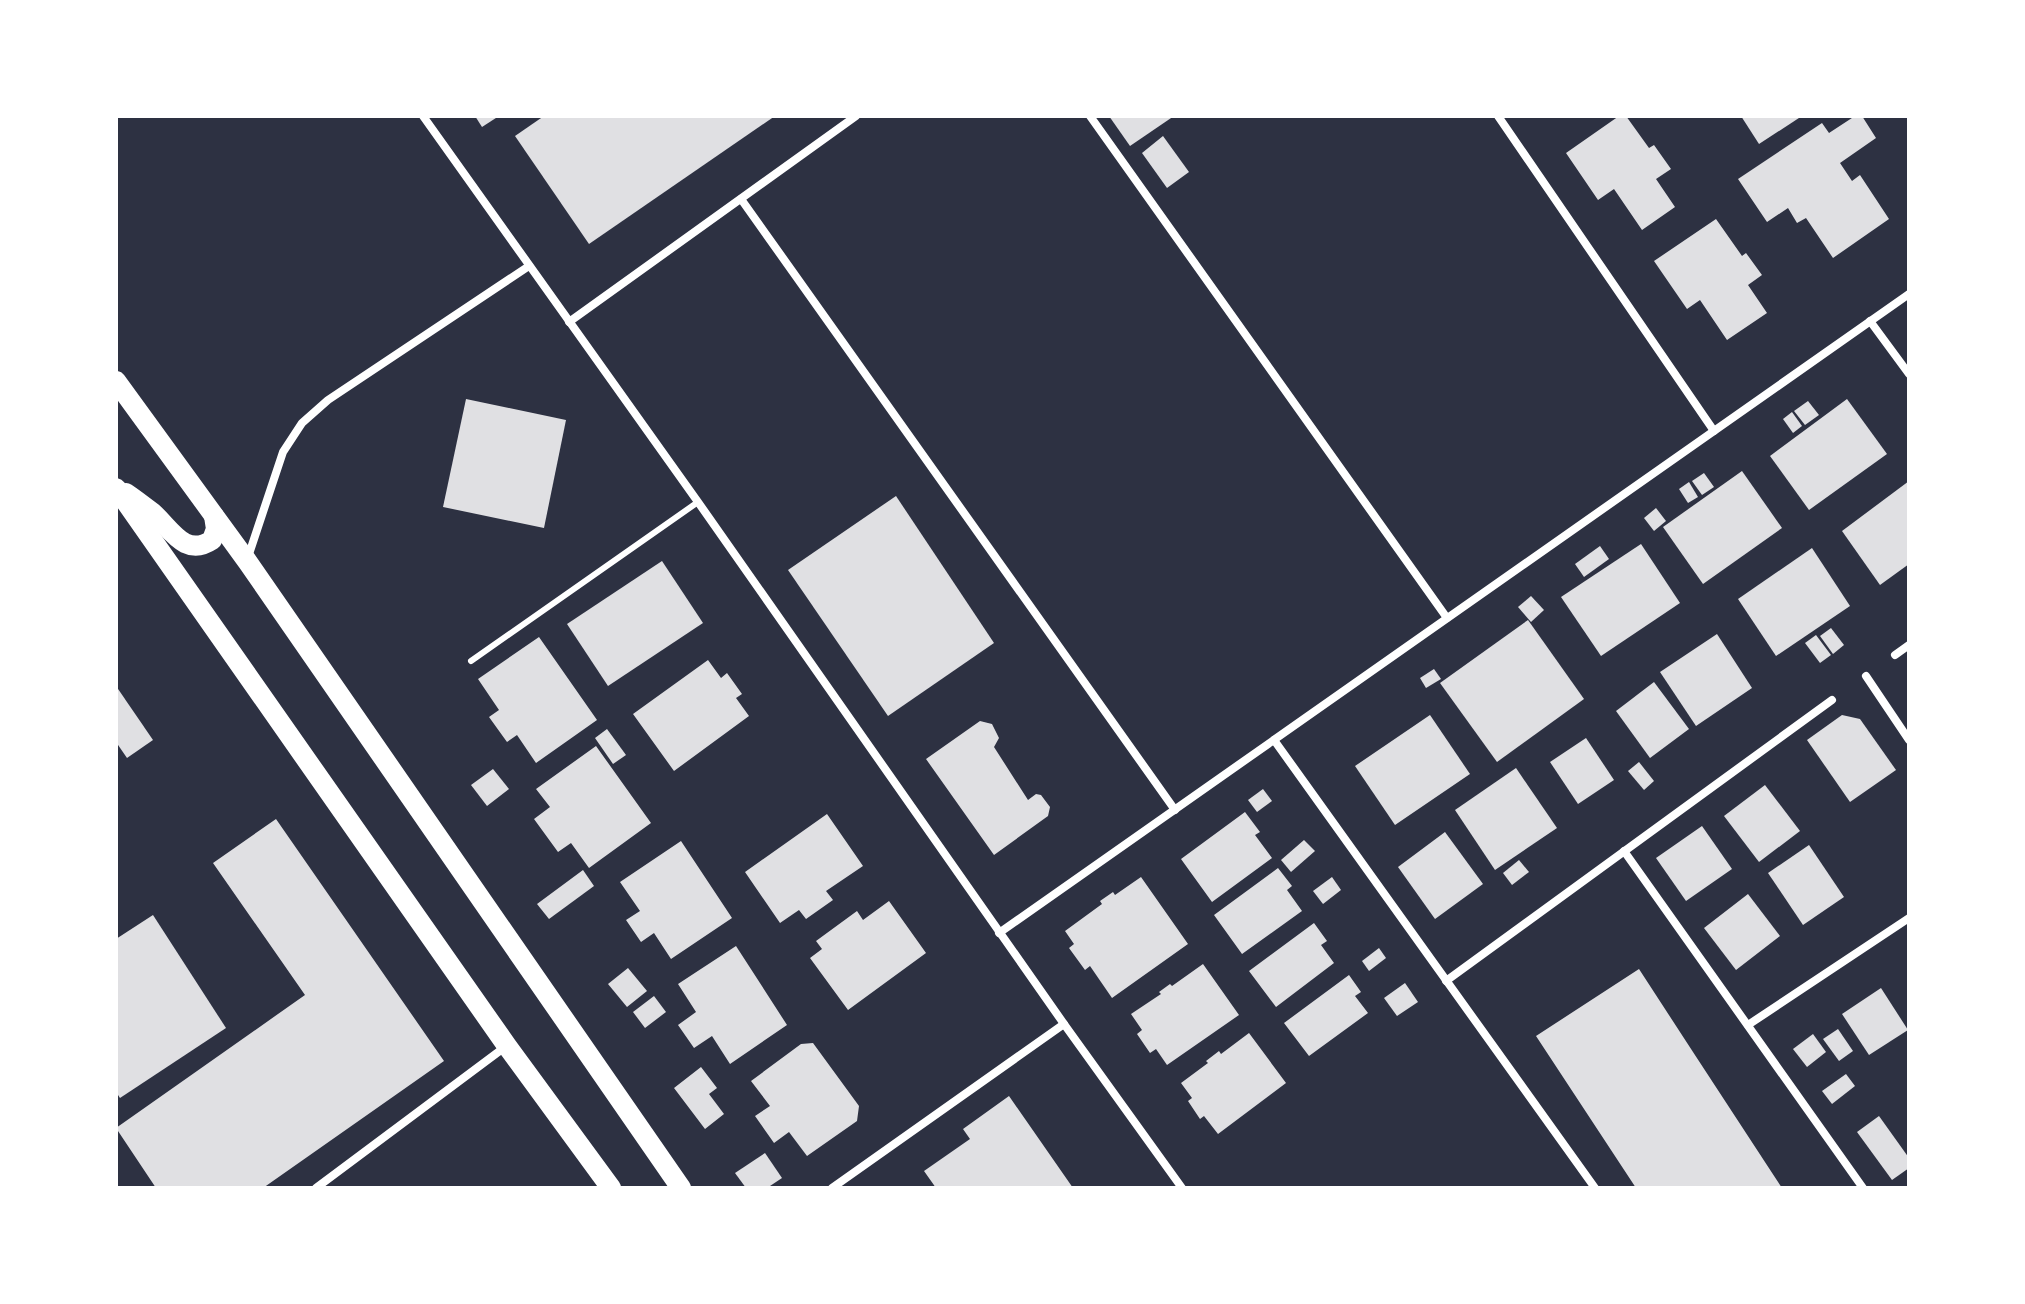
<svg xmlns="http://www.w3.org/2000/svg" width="2025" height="1304" font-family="Arial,sans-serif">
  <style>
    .building { fill: #e0e0e3 }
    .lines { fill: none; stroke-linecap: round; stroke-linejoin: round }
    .service { stroke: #fff; stroke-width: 6 }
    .minor { stroke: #fff; stroke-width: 8 }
    .primary { stroke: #fff; stroke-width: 20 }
  </style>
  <rect width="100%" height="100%" fill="#2d3142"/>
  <!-- building -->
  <g class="building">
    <path d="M475,116H499L482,127Z"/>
    <path d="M544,116H775L589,244L515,136Z"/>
    <path d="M1109,116H1174L1130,146Z"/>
    <path d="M1619,116H1626L1649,148L1654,145L1671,169L1656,179L1675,207L1642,230L1614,189L1598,200L1566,153Z"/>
    <path d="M1741,116H1802L1759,144Z"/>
    <path d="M1855,116H1862L1876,138L1840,163L1852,181L1860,175L1889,219L1833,258L1806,218L1797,223L1788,208L1767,222L1738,179L1822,123L1829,133Z"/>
    <path d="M1163,136L1189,172L1167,188L1142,153Z"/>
    <path d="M1716,219L1742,256L1746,253L1762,275L1748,285L1767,313L1727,340L1700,300L1687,309L1654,261Z"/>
    <path d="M466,399L566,420L544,528L443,507Z"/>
    <path d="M1847,399L1887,454L1809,510L1770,456Z"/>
    <path d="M1808,401L1819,415L1805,425L1794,411Z"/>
    <path d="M1792,412L1802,426L1793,433L1783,419Z"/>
    <path d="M1742,471L1782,528L1703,584L1663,527Z"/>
    <path d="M1704,473L1714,487L1702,495L1692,481Z"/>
    <path d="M1909,481V564L1880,585L1842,531Z"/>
    <path d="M1689,482L1698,497L1688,503L1679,489Z"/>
    <path d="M896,496L994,643L888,716L788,570Z"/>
    <path d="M1656,508L1666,521L1654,531L1644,518Z"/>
    <path d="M1641,544L1680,603L1601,656L1561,597Z"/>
    <path d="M1600,546L1609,559L1584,577L1575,564Z"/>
    <path d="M1812,548L1850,606L1776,656L1738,599Z"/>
    <path d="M662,561L703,623L608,686L567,624Z"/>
    <path d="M1531,596L1544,610L1531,622L1518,607Z"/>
    <path d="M1528,620L1584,699L1497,762L1440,683Z"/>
    <path d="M1831,628L1844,645L1833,654L1820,636Z"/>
    <path d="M1717,634L1752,688L1696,726L1660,672Z"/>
    <path d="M1816,635L1831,655L1820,663L1805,643Z"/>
    <path d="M539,637L597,720L536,763L517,735L507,742L489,717L499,710L478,679Z"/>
    <path d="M708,660L721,678L727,673L742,694L736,698L749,716L674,771L633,714Z"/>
    <path d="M1434,669L1441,679L1426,688L1420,678Z"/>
    <path d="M1654,682L1689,729L1650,758L1616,711Z"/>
    <path d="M116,686L153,740L127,758L116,742Z"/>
    <path d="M1430,715L1470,774L1395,825L1355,766Z"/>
    <path d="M1842,715L1860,719L1896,770L1850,802L1807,740Z"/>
    <path d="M980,721L992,724L999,738L994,747L1028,800L1036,794L1041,795L1050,807L1048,816L994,855L926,759Z"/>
    <path d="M607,729L626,755L613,764L595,738Z"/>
    <path d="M1586,738L1614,780L1578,804L1550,762Z"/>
    <path d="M596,746L651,823L589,868L571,843L558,852L534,819L550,807L536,789Z"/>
    <path d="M1639,762L1654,781L1644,790L1628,771Z"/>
    <path d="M1516,768L1557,828L1495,870L1455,810Z"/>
    <path d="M493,769L509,789L487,806L471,785Z"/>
    <path d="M1765,785L1800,831L1759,862L1724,816Z"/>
    <path d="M1263,789L1272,801L1257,812L1248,800Z"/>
    <path d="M1245,812L1260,832L1255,835L1272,858L1212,902L1181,859Z"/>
    <path d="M827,814L863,866L826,891L833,900L806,919L799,910L780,923L745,872Z"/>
    <path d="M276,819L444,1061L263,1188H156L116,1128L305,995L213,863Z"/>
    <path d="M1702,826L1732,869L1686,901L1656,858Z"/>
    <path d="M1445,832L1483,884L1435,919L1398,867Z"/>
    <path d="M1304,840L1315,851L1291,872L1281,860Z"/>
    <path d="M681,841L732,918L671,959L654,933L641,942L626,920L640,911L620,882Z"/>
    <path d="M1809,845L1844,897L1803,925L1768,873Z"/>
    <path d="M1519,860L1529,872L1512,885L1503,873Z"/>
    <path d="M1278,868L1292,886L1287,890L1302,911L1242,954L1214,915Z"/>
    <path d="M583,870L594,886L549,919L537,904Z"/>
    <path d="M1141,877L1188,944L1112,998L1090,966L1085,970L1069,948L1074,944L1065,931L1102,904L1100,901L1113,892L1115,895Z"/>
    <path d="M1332,877L1341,890L1323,904L1313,891Z"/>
    <path d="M1748,894L1780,936L1736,970L1704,928Z"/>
    <path d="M889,901L926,953L848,1010L810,958L822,949L816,941L857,911L863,920Z"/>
    <path d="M153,915L226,1028L120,1098L116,1092V939Z"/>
    <path d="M1314,923L1327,941L1321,945L1334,963L1276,1007L1249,971Z"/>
    <path d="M736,946L787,1025L730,1064L712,1036L694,1048L678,1025L696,1012L678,984Z"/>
    <path d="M1379,948L1386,958L1369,971L1362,961Z"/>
    <path d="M1203,964L1239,1015L1167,1065L1156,1049L1150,1053L1137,1034L1142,1030L1131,1014L1161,994L1159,992L1170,984L1172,986Z"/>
    <path d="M628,968L647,991L627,1007L608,984Z"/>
    <path d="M1639,969L1693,1052L1782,1188H1636L1536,1036Z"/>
    <path d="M1349,975L1361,992L1355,996L1368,1013L1309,1056L1284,1023Z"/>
    <path d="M1405,983L1418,1002L1397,1016L1384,998Z"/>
    <path d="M1881,988L1908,1030L1869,1055L1842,1014Z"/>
    <path d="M654,996L666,1012L645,1028L633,1012Z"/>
    <path d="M1838,1029L1853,1051L1839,1061L1823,1039Z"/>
    <path d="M1249,1033L1286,1083L1218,1134L1204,1116L1200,1119L1188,1101L1192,1098L1181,1083L1208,1063L1206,1061L1219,1051L1221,1054Z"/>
    <path d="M1813,1034L1826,1052L1807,1067L1793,1049Z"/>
    <path d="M813,1043L859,1106L857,1121L807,1156L789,1132L774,1143L755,1116L770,1106L751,1081L801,1044Z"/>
    <path d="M701,1067L717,1088L709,1094L724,1114L705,1129L674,1088Z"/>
    <path d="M1846,1074L1855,1086L1832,1104L1822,1091Z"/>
    <path d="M1009,1096L1073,1188H936L924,1171L970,1139L963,1129Z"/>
    <path d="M1879,1116L1909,1158V1168L1892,1180L1857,1132Z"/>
    <path d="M765,1153L782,1178L767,1188H746L735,1173Z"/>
  </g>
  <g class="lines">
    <!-- service -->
    <path class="service" d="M471,661L698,502"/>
    <!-- minor -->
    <g class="minor">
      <path d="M423,116L698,502L1064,1024L1182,1188"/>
      <path d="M1090,116L1447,618"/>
      <path d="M1498,116L1714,431"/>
      <path d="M741,199L1175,810"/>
      <path d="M1870,321L1909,374"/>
      <path d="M569,322L856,116"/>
      <path d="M248,557L283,452L302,423L328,400L529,266"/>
      <path d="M1895,655L1909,645"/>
      <path d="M1866,676L1909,740"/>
      <path d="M1274,740L1595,1188"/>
      <path d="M1624,851L1863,1188"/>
      <path d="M999,933L1909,294"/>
      <path d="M1446,981L1832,700"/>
      <path d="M1748,1025L1909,918"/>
      <path d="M316,1188L505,1047"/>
      <path d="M832,1188L1064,1024"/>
    </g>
    <!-- primary -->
    <g class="primary">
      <path d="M116,381L247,561L681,1188"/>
      <path d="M116,488L507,1046L611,1188"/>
      <path d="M126,493C135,499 144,506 153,513C171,529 185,558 212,540L216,529L214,516"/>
    </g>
  </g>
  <!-- border -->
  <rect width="2025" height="1304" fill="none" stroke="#ffffff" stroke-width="236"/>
</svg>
